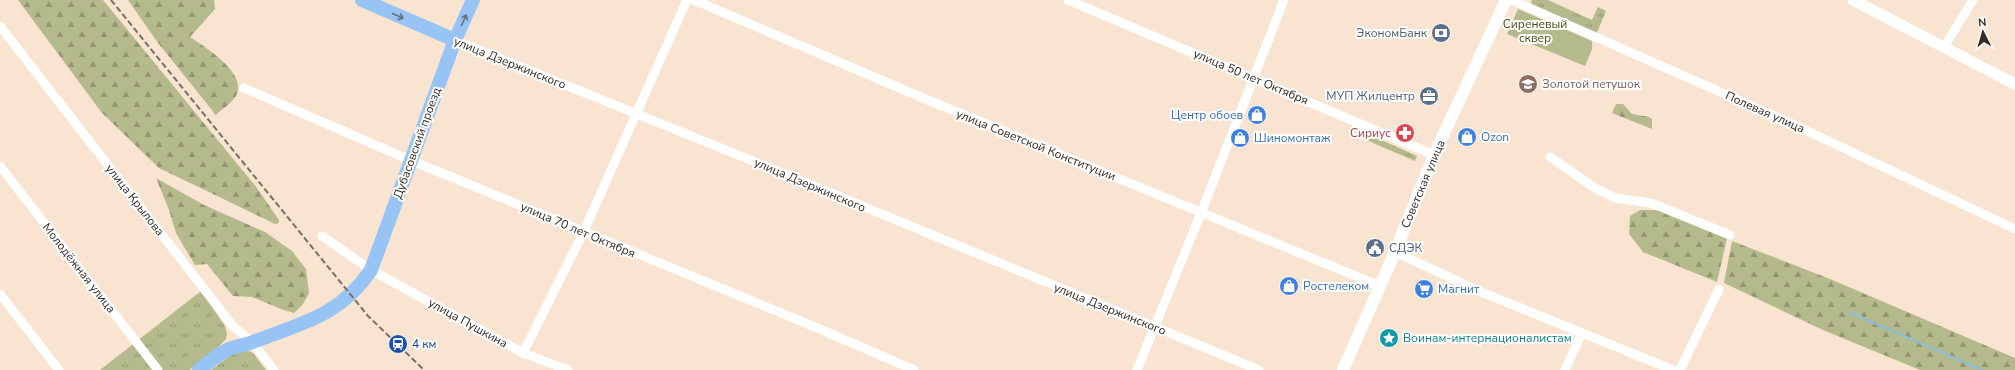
<svg xmlns="http://www.w3.org/2000/svg" width="2015" height="370" font-family="'Nunito Sans',sans-serif">
  <style>
    .grass { fill: url(#grass-tufts) }
    .forest { fill: url(#forest-firs) }
    .park { fill: #b5ba8c }
    .lines { fill: none; stroke-linecap: round; stroke-linejoin: round }
    .stream { stroke: #8bbeda; stroke-width: 2 }
    .minor { stroke: #fff; stroke-width: 9 }
    .tertiary { stroke: #fff; stroke-width: 11 }
    .secondary { stroke: #fff; stroke-width: 12 }
    .primary { stroke: #97c4f5; stroke-width: 14 }
    .rail { stroke: #796e61; stroke-width: 2; stroke-dasharray: 6 3; stroke-linecap: butt }
    .oneway { stroke: #5f7082 }
    .labels { text-anchor: middle; stroke-width: 4; stroke-linejoin: round; paint-order: stroke }
    .park-label { font-size: 12px; fill: #4b4f16; stroke: #fff }
    .service-label { font-size: 12px; fill: #4e5e75; stroke: #fff; text-anchor: end }
    .street-label { font-size: 12px; fill: #322b23; stroke: #fff }
    .education-label { font-size: 12px; fill: #785e54; stroke: #fff; text-anchor: start }
    .shop-label { font-size: 12px; fill: #366cbe; stroke: #fff; text-anchor: start }
    .health-label { font-size: 12px; fill: #be3a42; stroke: #fff; text-anchor: end }
    .culture-label { font-size: 12px; fill: #0d838f; stroke: #fff; text-anchor: start }
    .transit-label { font-size: 12px; fill: #164399; stroke: #fff; text-anchor: start }
  </style>
  <defs>
    <pattern id="grass-tufts" width="24" height="20" patternUnits="userSpaceOnUse"><rect width="24" height="20" fill="#b5ba8c"/><path d="M3 7l-1-3M5 7V3M7 7l1-3M15 17l-1-3M17 17v-4M19 17l1-3" fill="none" stroke="#949772"/></pattern>
    <pattern id="forest-firs" width="22" height="20" patternUnits="userSpaceOnUse"><rect width="22" height="20" fill="#b5ba8c"/><path d="M5 1l3.5 6h-7zM16 11l3.5 6h-7z" fill="#949772"/></pattern>
  </defs>
  <rect width="100%" height="100%" fill="#f8e4d0"/>
  <!-- grass -->
  <g class="grass">
    <path d="M1532,0H1548L1592,20L1598,7L1606,11L1596,35L1530,5Z"/>
    <path d="M1359,130L1417,156L1415,161L1357,136Z"/>
    <path d="M201,291L225,326L227,333L226,339L218,347L189,370H100Z"/>
    <path d="M246,350L253,353L266,370H211L236,351Z"/>
  </g>
  <!-- forest -->
  <g class="forest">
    <path d="M18,0H103L257,188L279,220V223L275,224L159,168L102,113Z"/>
    <path d="M128,0H214L215,9L190,37C205,47 249,74 236,96C232,103 222,109 216,115L158,43Z"/>
    <path d="M1616,104H1623L1632,114L1649,117L1652,119V129L1612,113Z"/>
    <path d="M156,178L204,205L265,232L292,251L306,269L309,293L303,304L294,313L281,309L252,297L233,296L207,264L195,265L176,233L169,210Z"/>
    <path d="M1640,210H1659L1727,238L1717,282L1643,252L1629,234L1630,216Z"/>
    <path d="M1732,241L1830,279L2015,358V370H1920L1823,330L1724,283Z"/>
  </g>
  <!-- park -->
  <path class="park" d="M1518,9L1592,41V49L1585,66L1507,34Z"/>
  <g class="lines">
    <!-- stream -->
    <path class="stream" d="M1849,312L1982,370"/>
    <!-- minor -->
    <g class="minor">
      <path d="M694,0L923,98L1380,286"/>
      <path d="M1068,0L1434,155"/>
      <path d="M1512,0L1786,121L2015,229"/>
      <path d="M0,26L232,325L252,342L274,370"/>
      <path d="M455,40L780,172L1259,370"/>
      <path d="M1944,47L1973,0"/>
      <path d="M244,88L410,160L815,327L914,370"/>
      <path d="M1550,157L1595,188L1615,198L1651,203L1730,235"/>
      <path d="M0,166L158,370"/>
      <path d="M322,236L371,270L523,353L568,370"/>
      <path d="M1395,252L1479,291L1673,370"/>
      <path d="M0,294L59,370"/>
      <path d="M523,353L583,233L687,0"/>
      <path d="M1137,370L1201,213L1284,0"/>
      <path d="M1565,370L1582,333"/>
      <path d="M1680,370L1719,289"/>
    </g>
    <!-- tertiary -->
    <path class="tertiary" d="M1853,0L2015,84"/>
    <!-- secondary -->
    <path class="secondary" d="M1343,370L1395,252L1434,155L1506,0"/>
    <!-- primary -->
    <g class="primary">
      <path d="M362,0L455,40"/>
      <path d="M199,370C208,363 219,353 229,349C237,346 245,345 253,342C302,323 340,316 371,270L455,40L473,0"/>
    </g>
    <!-- rail -->
    <path class="rail" d="M111,0L368,316L424,370"/>
  </g>
  <!-- one-way arrows -->
  <defs><path id="oneway-shaft" d="M-6 0H5M1.5-3L5.5 0L1.5 3" fill="none" stroke-width="1.6" stroke-linecap="round" stroke-linejoin="round"/></defs>
  <g class="oneway">
    <use href="#oneway-shaft" transform="translate(398 16) rotate(24)"/>
    <use href="#oneway-shaft" transform="translate(464 20) rotate(-66)"/>
  </g>
  <!-- icons -->
  <defs>
    <symbol id="bank-disc" viewBox="-11 -11 22 22"><circle r="9.5" fill="#5c6f8a" stroke="#fff"/><path d="M-6-4H6V4H-6ZM0-2.3a2.3 2.3 0 1 0 0 4.6a2.3 2.3 0 1 0 0-4.6Z" fill="#fff"/></symbol>
    <symbol id="school-disc" viewBox="-11 -11 22 22"><circle r="9.5" fill="#8d6e63" stroke="#fff"/><path d="M0-5L7-2L0 1L-7-2ZM-4 1L0 2.5L4 1V4Q0 6-4 4Z" fill="#fff"/></symbol>
    <symbol id="office-disc" viewBox="-11 -11 22 22"><circle r="9.5" fill="#5c6f8a" stroke="#fff"/><path d="M-6-3h4V-5.5h4V-3h4V5H-6ZM-1-4.5V-3h2v-1.5ZM-6 0V1H6V0Z" fill="#fff"/></symbol>
    <symbol id="shop-disc" viewBox="-11 -11 22 22"><circle r="9.5" fill="#3f7fe0" stroke="#fff"/><path d="M-5-2.5h2.3a2.7 3.5 0 0 1 5.4 0H5L5.5 6h-11ZM-1.5-2.5h3a1.5 2.3 0 0 0-3 0Z" fill="#fff"/></symbol>
    <symbol id="pharmacy-disc" viewBox="-11 -11 22 22"><circle r="9.5" fill="#e0444e" stroke="#fff"/><path d="M-2-6h4v4h4v4h-4v4h-4v-4h-4v-4h4Z" fill="#fff"/></symbol>
    <symbol id="civic-disc" viewBox="-11 -11 22 22"><circle r="9.5" fill="#5c6f8a" stroke="#fff"/><path d="M-.6-6.5H3V-4.5H.6V-3L4-1V1h2V6H-6V1h2V-1L-.6-3ZM-1.2 2.5V6h2.4V2.5Z" fill="#fff"/></symbol>
    <symbol id="supermarket-disc" viewBox="-11 -11 22 22"><circle r="9.5" fill="#3f7fe0" stroke="#fff"/><path d="M-6-5.5h2.5l.6 2H6L4.5 2H-2.5L-4.4-4H-6ZM-1.5 3.2a1.3 1.3 0 1 0 .1 0ZM3 3.2a1.3 1.3 0 1 0 .1 0Z" fill="#fff"/></symbol>
    <symbol id="sight-disc" viewBox="-11 -11 22 22"><circle r="9.5" fill="#0f9aa8" stroke="#fff"/><path d="M0-6L1.8-2.2L6-1.7L2.9 1.2L3.7 5.4L0 3.3L-3.7 5.4L-2.9 1.2L-6-1.7L-1.8-2.2Z" fill="#fff"/></symbol>
    <symbol id="station-disc" viewBox="-11 -11 22 22"><circle r="9.5" fill="#1a4fb4" stroke="#fff"/><path d="M-3-6H3Q5-6 5-4V2Q5 4 3 4L4.5 6H3L1.5 4h-3L-3 6H-4.5L-3 4Q-5 4-5 2V-4Q-5-6-3-6ZM-3.5-4v3h7v-3ZM-3.5 1v1.5H-2V1ZM2 1v1.5H3.5V1Z" fill="#fff"/></symbol>
  </defs>
  <g fill-rule="evenodd">
    <use href="#bank-disc" x="1430" y="22" width="22" height="22"/>
    <use href="#school-disc" x="1517" y="73" width="22" height="22"/>
    <use href="#office-disc" x="1418" y="85" width="22" height="22"/>
    <use href="#shop-disc" x="1246" y="104" width="22" height="22"/>
    <use href="#pharmacy-disc" x="1394" y="122" width="22" height="22"/>
    <use href="#shop-disc" x="1456" y="126" width="22" height="22"/>
    <use href="#shop-disc" x="1229" y="127" width="22" height="22"/>
    <use href="#civic-disc" x="1364" y="237" width="22" height="22"/>
    <use href="#shop-disc" x="1278" y="275" width="22" height="22"/>
    <use href="#supermarket-disc" x="1413" y="278" width="22" height="22"/>
    <use href="#sight-disc" x="1378" y="327" width="22" height="22"/>
    <use href="#station-disc" x="387" y="333" width="22" height="22"/>
  </g>
  <g class="labels">
    <!-- park labels -->
    <g class="park-label">
      <text x="1535" y="28">Сиреневый<tspan x="1535" dy="14">сквер</tspan></text>
    </g>
    <!-- service labels -->
    <g class="service-label">
      <text x="1427" y="37">ЭкономБанк</text>
      <text x="1415" y="100">МУП Жилцентр</text>
      <text x="1389" y="252" text-anchor="start">СДЭК</text>
    </g>
    <!-- street labels -->
    <g class="street-label">
      <text transform="translate(510 63) rotate(22)" y="4">улица Дзержинского</text>
      <text transform="translate(1251 77) rotate(23)" y="4">улица 50 лет Октября</text>
      <text transform="translate(1765 112) rotate(24)" y="4">Полевая улица</text>
      <text transform="translate(417 143) rotate(-70)" y="4">Дубасовский проезд</text>
      <text transform="translate(1036 145) rotate(22)" y="4">улица Советской Конституции</text>
      <text transform="translate(1423 184) rotate(-67)" y="4">Советская улица</text>
      <text transform="translate(810 185) rotate(23)" y="4">улица Дзержинского</text>
      <text transform="translate(135 200) rotate(52)" y="4">улица Крылова</text>
      <text transform="translate(578 230) rotate(23)" y="4">улица 70 лет Октября</text>
      <text transform="translate(79 268) rotate(52)" y="4">Молодёжная улица</text>
      <text transform="translate(1110 309) rotate(22)" y="4">улица Дзержинского</text>
      <text transform="translate(468 323) rotate(29)" y="4">улица Пушкина</text>
    </g>
    <!-- education labels -->
    <g class="education-label">
      <text x="1542" y="88">Золотой петушок</text>
    </g>
    <!-- shop labels -->
    <g class="shop-label">
      <text x="1243" y="119" text-anchor="end">Центр обоев</text>
      <text x="1481" y="141">Ozon</text>
      <text x="1254" y="142">Шиномонтаж</text>
      <text x="1303" y="290">Ростелеком</text>
      <text x="1438" y="293">Магнит</text>
    </g>
    <!-- health labels -->
    <g class="health-label">
      <text x="1391" y="137">Сириус</text>
    </g>
    <!-- culture labels -->
    <g class="culture-label">
      <text x="1403" y="342">Воинам-интернационалистам</text>
    </g>
    <!-- transit labels -->
    <g class="transit-label">
      <text x="412" y="348">4 км</text>
    </g>
  </g>
  <!-- north arrow -->
  <g transform="translate(1983 32) rotate(355)" stroke="#ffffff" stroke-width="3" paint-order="stroke">
  <path d="M0-3L7 15L0 10L-7 15Z" fill="#322b23"/>
  <text y="-6" font-size="11" font-weight="bold" text-anchor="middle" fill="#322b23">N</text>
  </g>
</svg>
